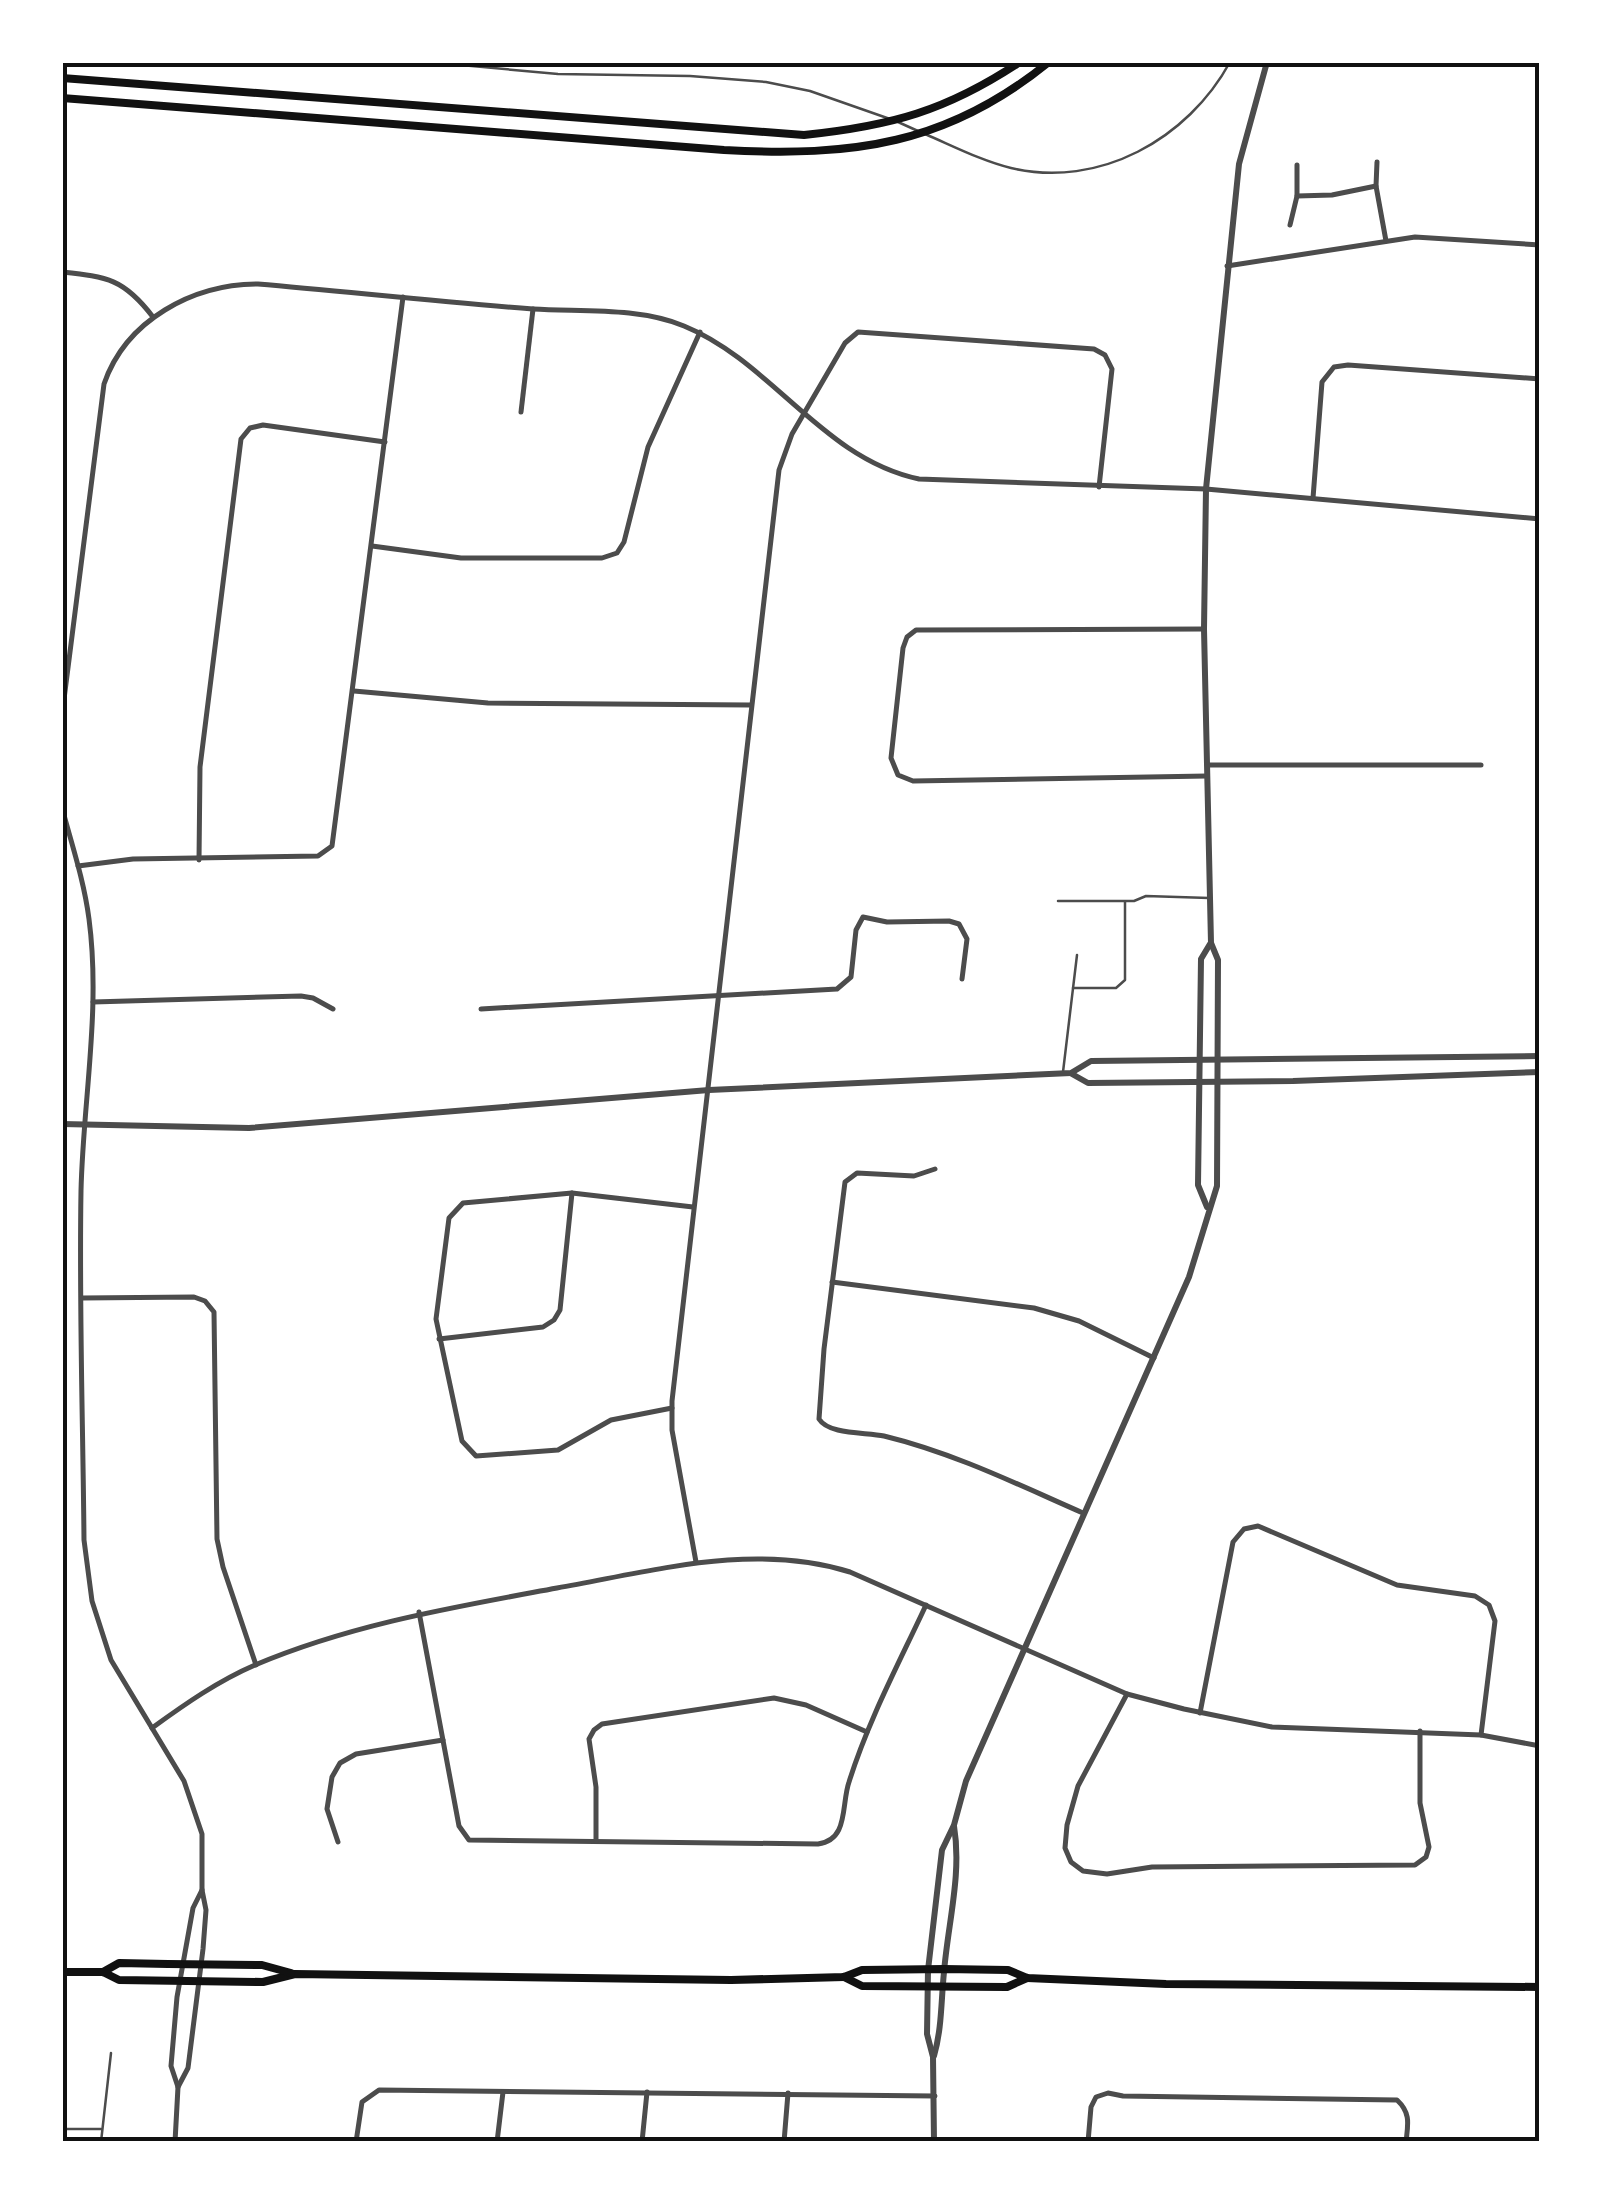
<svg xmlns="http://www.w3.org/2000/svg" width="1602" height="2204" font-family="'Roboto Condensed',sans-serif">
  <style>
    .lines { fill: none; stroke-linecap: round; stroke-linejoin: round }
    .service { stroke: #4c4c4c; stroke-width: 2.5 }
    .minor { stroke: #4c4c4c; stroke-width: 5 }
    .tertiary { stroke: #4c4c4c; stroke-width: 6 }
    .secondary { stroke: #111; stroke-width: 8 }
    .neatline { fill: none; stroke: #111; stroke-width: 4 }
  </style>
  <rect width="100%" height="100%" fill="#fff"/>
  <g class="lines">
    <!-- service -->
    <g class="service">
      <path d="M428,62L558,74L690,76L766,82L810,91L890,119"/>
      <path d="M898,122L918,131"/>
      <path d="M925,134C953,146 982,161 1011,168C1099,189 1188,139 1230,62"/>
      <path d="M1058,901H1134L1146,896L1209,898"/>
      <path d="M1073,988H1116L1125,980V902"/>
      <path d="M1063,1072L1077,955"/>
      <path d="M62,2129H101"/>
      <path d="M101,2142L111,2053"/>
    </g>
    <!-- minor -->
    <g class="minor">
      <path d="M1377,162L1376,186L1386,241"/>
      <path d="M1297,196L1332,195L1376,186"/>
      <path d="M1290,225L1297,196V165"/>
      <path d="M1227,266L1415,237L1540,245"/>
      <path d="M62,272C108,277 124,279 153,317"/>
      <path d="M521,412L533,309"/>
      <path d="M1313,498L1322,382L1334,367L1348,365L1540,379"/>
      <path d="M372,546L461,558H602L617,553L624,542L648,447L700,332"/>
      <path d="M1204,629L916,630L907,637L903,648L891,758L898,775L913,781L1207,776"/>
      <path d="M354,691L488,703L750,705"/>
      <path d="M62,715L104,384C126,320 193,284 258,284C350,292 441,302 533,309C582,312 638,307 684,326C772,362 823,459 919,479L1206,489L1540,519"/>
      <path d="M1207,765H1481"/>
      <path d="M62,808C72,845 84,881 89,919C101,1010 83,1101 81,1191C79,1308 83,1424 84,1540L92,1601L111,1660L184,1781L202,1834V1890L206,1910L203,1949L188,2068L178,2087"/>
      <path d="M199,860L200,767L241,439L250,428L263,425L385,442"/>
      <path d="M78,866L133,859L318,856L332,846L403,297"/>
      <path d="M93,1002L301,996L313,998L333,1009"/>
      <path d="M481,1009L837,989L851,977L856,930L863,917L887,922L949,921L959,924L967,939L962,979"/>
      <path d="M935,1169L914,1176L857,1173L845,1182L824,1349L819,1419C829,1435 866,1432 884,1436C954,1453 1019,1485 1083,1513"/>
      <path d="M832,1282L1034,1308L1079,1321L1154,1358"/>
      <path d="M82,1298L194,1297L205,1301L214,1312L217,1539L223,1567L256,1665"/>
      <path d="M439,1339L543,1327L554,1320L560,1310L572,1193"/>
      <path d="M672,1408L611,1420L558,1450L476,1456L462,1441L436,1319L449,1218L463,1203L572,1193L693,1207"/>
      <path d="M696,1562L672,1430V1401L779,470L792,434L845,343L858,332L1094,349L1105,355L1112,369L1099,487"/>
      <path d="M419,1612L459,1826L469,1840L818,1844C849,1840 841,1805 849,1782C868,1721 899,1663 926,1605"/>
      <path d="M1127,1694L1078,1786L1067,1825L1065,1848L1071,1862L1083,1871L1107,1874L1152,1867L1415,1865L1426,1857L1429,1847L1420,1803V1731"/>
      <path d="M1200,1713L1233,1542L1244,1529L1258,1526L1397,1585L1475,1596L1489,1605L1495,1621L1481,1735"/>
      <path d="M152,1728C185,1704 218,1681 255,1665C352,1624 455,1607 557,1588C654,1571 753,1542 850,1572L1127,1694L1184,1709L1272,1727L1481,1735L1540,1746"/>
      <path d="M596,1841V1787L589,1739L594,1730L602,1724L774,1698L806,1705L867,1732"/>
      <path d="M338,1842L327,1809L332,1777L340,1763L356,1754L443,1740"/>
      <path d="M175,2142L178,2087L171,2066L177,1997L193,1908L202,1890"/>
      <path d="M356,2142L362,2102L379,2090L935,2096"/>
      <path d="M497,2142L503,2092"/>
      <path d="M642,2142L647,2092"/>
      <path d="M784,2142L788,2093"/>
      <path d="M1088,2142L1091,2107L1096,2097L1108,2093L1123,2096L1397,2100C1411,2113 1408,2124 1406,2142"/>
    </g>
    <!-- tertiary -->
    <g class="tertiary">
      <path d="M1072,1074L1088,1083L1293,1081L1540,1072"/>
      <path d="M62,1124L249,1128L709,1090L1071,1073L1091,1061L1540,1056"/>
      <path d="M1207,1207L1198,1185L1201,959L1210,944"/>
      <path d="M934,2056C942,2028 941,2001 944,1972C948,1923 962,1874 954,1826"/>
      <path d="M934,2142L933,2057L927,2034L928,1970L942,1850L954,1825L966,1781L1189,1277L1217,1186L1218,960L1211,943L1204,629L1206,489L1239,164L1267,62"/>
    </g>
    <!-- secondary -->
    <g class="secondary">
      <path d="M62,78L804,135C891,126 946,111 1020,62"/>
      <path d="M62,98L724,150C852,157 947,145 1049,62"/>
      <path d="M62,1972H103L119,1980L263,1982L295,1974L731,1980L844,1977L862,1970L944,1969L1008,1970L1027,1978L1166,1984L1540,1987"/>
      <path d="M103,1972L119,1963L168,1964L262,1965L291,1973"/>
      <path d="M844,1977L862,1986L1007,1987L1027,1978"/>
    </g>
  </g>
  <!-- border -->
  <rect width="1602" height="2204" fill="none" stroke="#ffffff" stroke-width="130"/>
  <rect x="65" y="65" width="1472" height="2074" class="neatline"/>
</svg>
